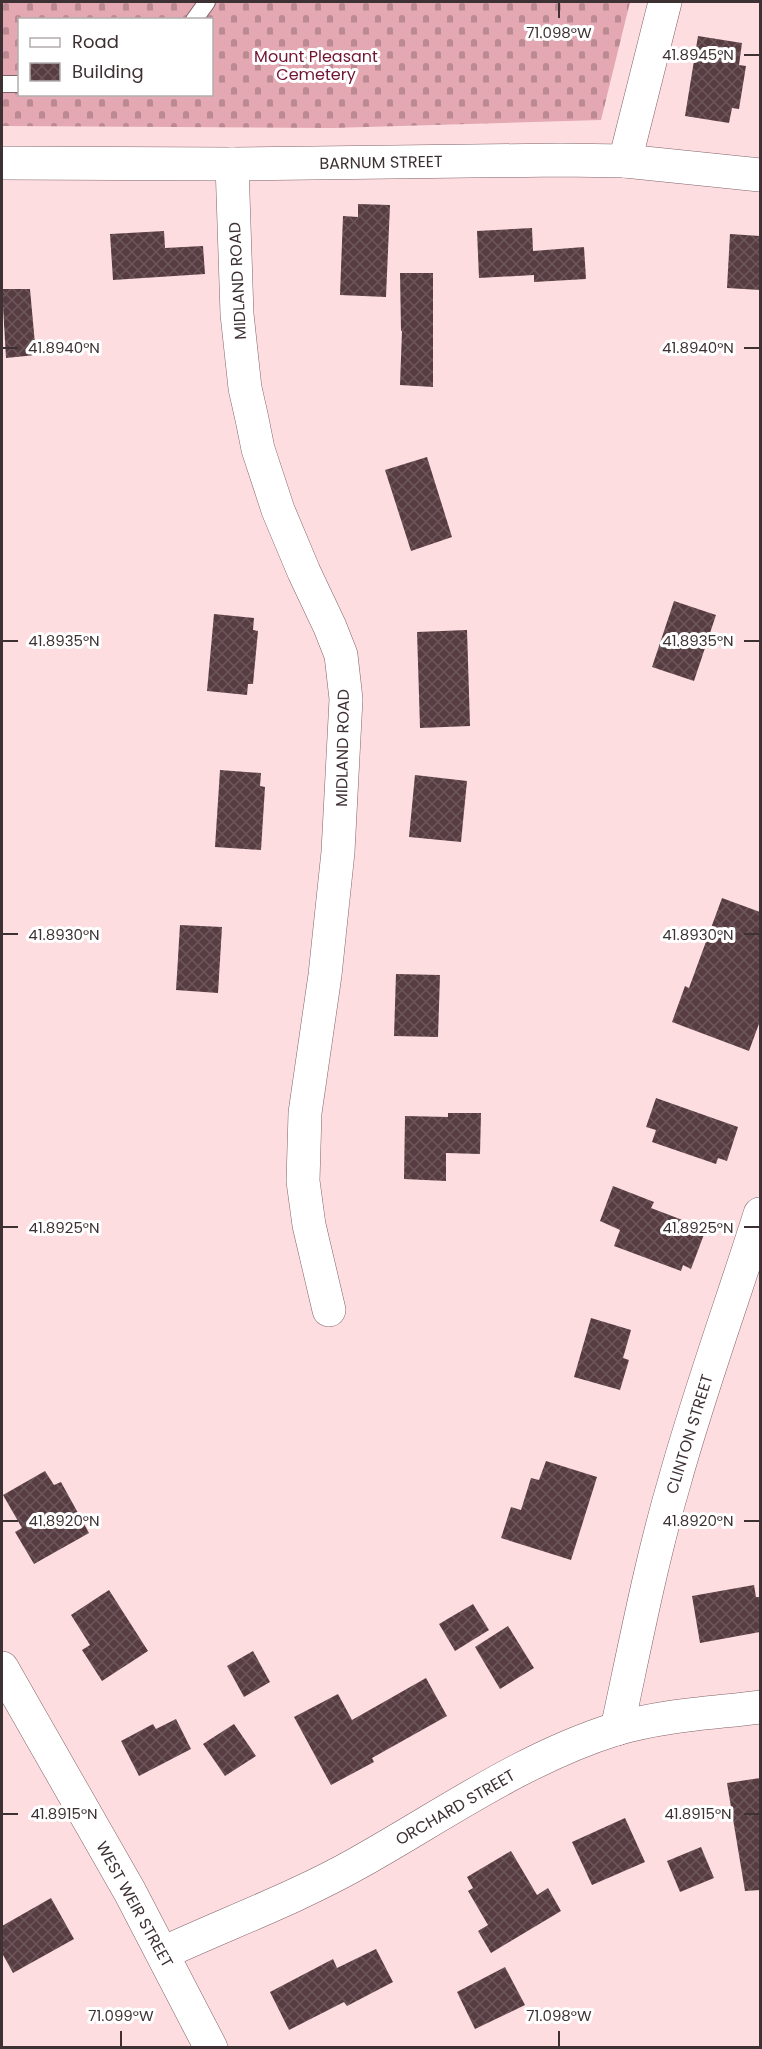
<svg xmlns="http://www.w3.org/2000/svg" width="762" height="2049" font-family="Poppins,sans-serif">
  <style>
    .cemetery { fill: url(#cemetery-stones); fill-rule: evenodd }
    .building { fill: url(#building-cross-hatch) }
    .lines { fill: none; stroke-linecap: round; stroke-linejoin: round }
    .lane-casing { stroke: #806368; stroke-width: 18 }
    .street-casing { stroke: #806368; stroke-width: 34 }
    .lane { stroke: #fff; stroke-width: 16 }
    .street { stroke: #fff; stroke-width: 33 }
    .ticks { fill: none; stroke: #3e3133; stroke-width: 2 }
    .labels { text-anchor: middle; stroke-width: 6; stroke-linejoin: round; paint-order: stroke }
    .park-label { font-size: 16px; fill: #721432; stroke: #fff }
    .street-label { font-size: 16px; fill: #3e3133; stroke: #fff }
    .ticks-label { font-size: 15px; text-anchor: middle; fill: #3e3133; stroke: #fff; stroke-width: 6; stroke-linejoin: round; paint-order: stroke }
  </style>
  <defs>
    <pattern id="cemetery-stones" width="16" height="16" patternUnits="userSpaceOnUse" patternTransform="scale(1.5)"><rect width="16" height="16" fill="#e4a8b2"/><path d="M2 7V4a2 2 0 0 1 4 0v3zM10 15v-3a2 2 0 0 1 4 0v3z" fill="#ba8991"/></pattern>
    <pattern id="building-cross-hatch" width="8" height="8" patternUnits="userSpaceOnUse" patternTransform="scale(1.5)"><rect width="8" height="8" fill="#573d41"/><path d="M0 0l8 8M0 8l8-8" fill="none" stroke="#6d575b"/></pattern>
  </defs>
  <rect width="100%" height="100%" fill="#fedde1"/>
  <!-- cemetery -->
  <path class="cemetery" d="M2,2H630L601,120L333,128L2,126ZM20,20H212V94H20Z"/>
  <!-- building -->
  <g class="building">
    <path d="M698,36L742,43L739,65L746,66L739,109L732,108L729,123L685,116Z"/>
    <path d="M358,204L390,205L386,297L340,295L343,216L358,217Z"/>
    <path d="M532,228L533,251L584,247L586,279L534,282V275L479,278L477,231Z"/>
    <path d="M164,231L165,248L203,246L205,274L113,280L110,234Z"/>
    <path d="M730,234L760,236V290L727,288Z"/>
    <path d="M400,273H433V387L400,385L402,331H401Z"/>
    <path d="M2,289H30L36,355L6,358Z"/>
    <path d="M427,457L452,537L411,551L385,470Z"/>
    <path d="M674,601L716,615L694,681L652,667Z"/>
    <path d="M214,614L254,618L253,630L258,631L253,684H248L247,695L207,691Z"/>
    <path d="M467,630L470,726L420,728L417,632Z"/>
    <path d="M220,770L261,773L260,786L265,787L261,850L215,847Z"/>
    <path d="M415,775L467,781L461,842L409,837Z"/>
    <path d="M722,898L760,912V1021L749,1051L672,1022L685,986L689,988Z"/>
    <path d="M180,925L222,927L218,993L176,990Z"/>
    <path d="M396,974L440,975L438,1037L394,1036Z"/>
    <path d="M656,1098L738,1127L727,1161L718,1158L716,1164L652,1142L656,1130L646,1127Z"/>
    <path d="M448,1113H481L480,1154L446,1153V1181L404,1179L405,1116L448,1117Z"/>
    <path d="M613,1186L654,1202L651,1208L706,1229L691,1269L683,1265L681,1271L614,1246L620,1230L600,1221Z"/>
    <path d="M591,1318L631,1330L623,1358L629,1360L620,1390L574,1377Z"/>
    <path d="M546,1461L597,1477L571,1560L501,1538L511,1507L521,1510L531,1478L539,1480Z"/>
    <path d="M45,1471L54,1485L61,1482L89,1533L34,1564L15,1532L22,1528L3,1495Z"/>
    <path d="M754,1585L756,1597H760V1632L700,1643L692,1596Z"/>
    <path d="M109,1590L148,1651L102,1681L82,1650L90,1645L71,1615Z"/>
    <path d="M473,1604L489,1630L455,1651L439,1624Z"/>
    <path d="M508,1626L534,1668L500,1689L475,1647Z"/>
    <path d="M253,1651L270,1682L244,1697L227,1666Z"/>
    <path d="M426,1678L447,1716L372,1758L374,1762L331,1785L294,1717L338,1694L352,1720Z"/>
    <path d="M176,1719L191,1749L139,1776L121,1741L153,1724L156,1729Z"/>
    <path d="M234,1724L256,1756L225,1776L203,1744Z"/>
    <path d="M760,1778V1890L745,1891L727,1783Z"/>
    <path d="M625,1818L645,1862L592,1885L572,1842Z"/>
    <path d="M701,1847L714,1878L680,1892L667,1861Z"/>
    <path d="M511,1851L537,1895L548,1888L561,1911L491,1953L478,1931L488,1925L468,1891L473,1888L467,1877Z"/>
    <path d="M51,1898L74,1939L13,1973L2,1953V1926Z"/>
    <path d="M376,1949L393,1982L347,2006L344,2002L289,2030L270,1992L333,1959L337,1968Z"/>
    <path d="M505,1967L525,2005L475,2029L457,1992Z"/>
  </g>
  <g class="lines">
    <defs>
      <g id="lane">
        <path d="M194,20L207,2"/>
        <path d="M2,84H20"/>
      </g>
      <g id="street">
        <path d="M625,161L665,2"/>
        <path d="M2,163L232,164L561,160L625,161L760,175"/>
        <path d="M232,164L237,314L245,388L252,419L258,449L278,510L304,572L330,627L341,655L346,699L338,852L325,975L305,1113L303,1181L309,1225L329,1310"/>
        <path d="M2,1668L130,1892L211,2048"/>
        <path d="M617,1729C635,1646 651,1561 675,1480C700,1390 732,1303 760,1214"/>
        <path d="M163,1953C228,1923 296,1898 358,1863C442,1816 523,1758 616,1729C663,1715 713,1713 760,1707"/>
      </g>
    </defs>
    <!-- lane casing -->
    <use href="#lane" class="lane-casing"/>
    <!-- street casing -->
    <use href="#street" class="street-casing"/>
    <!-- lane -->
    <use href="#lane" class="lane"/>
    <!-- street -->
    <use href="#street" class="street"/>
  </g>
  <!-- ticks -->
  <path class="ticks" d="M559,3V18M744,55H759M3,348H18M744,348H759M3,641H18M744,641H759M3,934H18M744,934H759M3,1227H18M744,1227H759M3,1521H18M744,1521H759M3,1814H18M744,1814H759M121,2031V2046M559,2031V2046"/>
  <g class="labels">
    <!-- park labels -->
    <g class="park-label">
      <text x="316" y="62">Mount Pleasant<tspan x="316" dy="18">Cemetery</tspan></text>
    </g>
    <!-- street labels -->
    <g class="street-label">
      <text transform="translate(381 162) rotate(-1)" y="6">BARNUM STREET</text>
      <text transform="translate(237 281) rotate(-93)" y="6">MIDLAND ROAD</text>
      <text transform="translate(342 748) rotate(-89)" y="6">MIDLAND ROAD</text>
      <text transform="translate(689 1434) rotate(-73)" y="6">CLINTON STREET</text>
      <text transform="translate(455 1807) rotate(-30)" y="6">ORCHARD STREET</text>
      <text transform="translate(135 1904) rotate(61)" y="6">WEST WEIR STREET</text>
    </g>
  </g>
  <g class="ticks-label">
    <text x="559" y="38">71.098°W</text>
    <text x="698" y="60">41.8945°N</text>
    <text x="64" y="353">41.8940°N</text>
    <text x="698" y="353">41.8940°N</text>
    <text x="64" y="646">41.8935°N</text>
    <text x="698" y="646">41.8935°N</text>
    <text x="64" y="940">41.8930°N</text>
    <text x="698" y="940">41.8930°N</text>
    <text x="64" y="1233">41.8925°N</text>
    <text x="698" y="1233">41.8925°N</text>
    <text x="64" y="1526">41.8920°N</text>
    <text x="698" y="1526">41.8920°N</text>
    <text x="64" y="1819">41.8915°N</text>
    <text x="698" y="1819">41.8915°N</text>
    <text x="121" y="2021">71.099°W</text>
    <text x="559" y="2021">71.098°W</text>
  </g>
  <!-- border -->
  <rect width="762" height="2049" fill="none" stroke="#3e3133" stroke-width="6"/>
  <!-- legend -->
  <rect x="18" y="18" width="195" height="78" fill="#ffffff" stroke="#b2adad" stroke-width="1.5"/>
  <rect x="30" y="38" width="30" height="9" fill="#ffffff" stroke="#b2adad" stroke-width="1.5"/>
  <text x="72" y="48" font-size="18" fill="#3e3133">Road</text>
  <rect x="30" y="63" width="30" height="18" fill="url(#building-cross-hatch)" stroke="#b2adad" stroke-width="1.5"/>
  <text x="72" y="78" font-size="18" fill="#3e3133">Building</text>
</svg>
